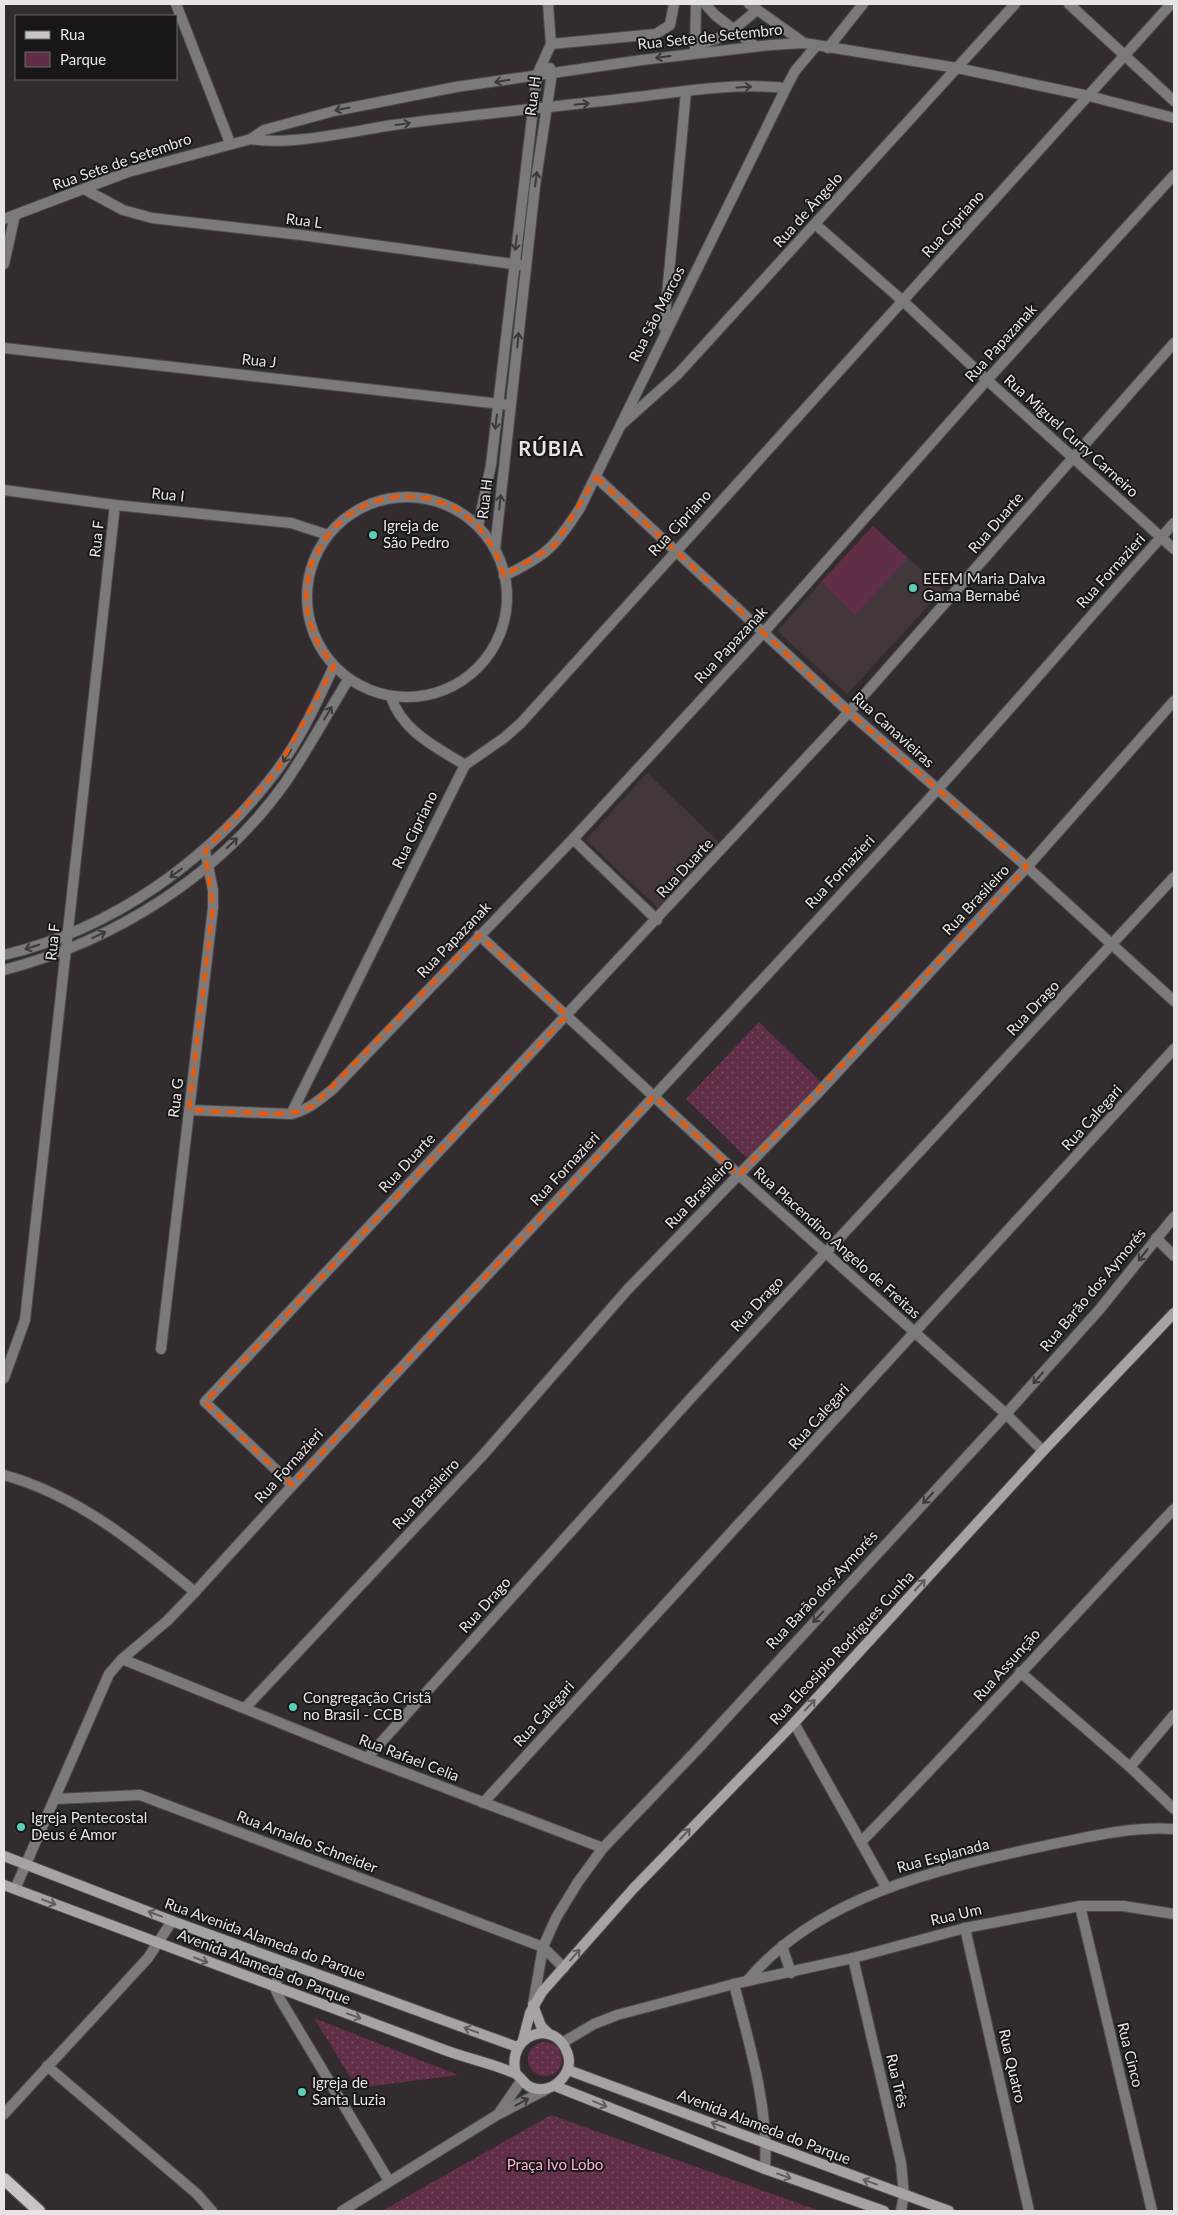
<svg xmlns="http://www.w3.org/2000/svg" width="1178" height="2215" font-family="Lato,sans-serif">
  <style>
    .built { fill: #42373b }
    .green { fill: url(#green-dots) }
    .pitch { fill: #602e46 }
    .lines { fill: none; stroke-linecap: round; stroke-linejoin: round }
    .street-casing { stroke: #4f494c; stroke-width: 12 }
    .secondary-casing { stroke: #4f494c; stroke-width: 12 }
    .primary-casing { stroke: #4f494c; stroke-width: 15 }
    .street { stroke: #7b797a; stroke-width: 10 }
    .secondary { stroke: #a7a3a4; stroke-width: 10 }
    .primary { stroke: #c9c3c5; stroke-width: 12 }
    .oneway { stroke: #3b393a }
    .oneway2 { stroke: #605c5e }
    .marked { fill: none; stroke: #e8590c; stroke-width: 4; stroke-dasharray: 10 6; stroke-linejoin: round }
    .poi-dot { fill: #5eceb8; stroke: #181617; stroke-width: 2 }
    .labels { text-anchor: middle; stroke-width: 4; stroke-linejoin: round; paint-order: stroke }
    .street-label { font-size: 15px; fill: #e8e4e5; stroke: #181617 }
    .poi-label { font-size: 15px; fill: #e8e4e5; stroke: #181617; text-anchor: start }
    .park-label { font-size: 15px; fill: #fab2d2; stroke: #181617 }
    .district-label { font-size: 20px; font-weight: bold; letter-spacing: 1px; fill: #e8e4e5; stroke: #181617 }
  </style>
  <defs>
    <pattern id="green-dots" width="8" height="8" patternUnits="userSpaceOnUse" patternTransform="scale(1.25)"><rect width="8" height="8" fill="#602e46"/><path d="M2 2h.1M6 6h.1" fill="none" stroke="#774c61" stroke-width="1.8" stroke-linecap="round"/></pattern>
  </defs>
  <rect width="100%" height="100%" fill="#322c2f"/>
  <!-- built -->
  <g class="built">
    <path d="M873,526L943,590L847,694L777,631Z"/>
    <path d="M647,773L719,842L659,909L586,840Z"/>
  </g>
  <!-- green -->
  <g class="green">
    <path d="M759,1022L823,1084L749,1160L686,1099Z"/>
    <path d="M314,2018L458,2075L357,2088Z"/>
    <circle cx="545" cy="2059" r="17"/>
    <path d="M551,2115L820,2211H382Z"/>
  </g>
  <!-- pitch -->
  <path class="pitch" d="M873,526L908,558L855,615L821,582Z"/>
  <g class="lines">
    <defs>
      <g id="street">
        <path d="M176,4L230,143"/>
        <path d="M705,4L715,15L755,46"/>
        <path d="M749,4L804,43"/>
        <path d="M1069,4L1174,101"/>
        <path d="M551,44L656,34L670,25L674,4"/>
        <path d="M695,46L727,35L757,10"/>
        <path d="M828,48L863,4"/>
        <path d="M695,50L696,4"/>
        <path d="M251,139C289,146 353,131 393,125C469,115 544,108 620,99C674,93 731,82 786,88"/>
        <path d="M84,189L123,210L152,218L301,235L520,265"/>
        <path d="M4,219L128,172L251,139L264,130L334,111L456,87L642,60L771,45L804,43L957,68L1089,96L1174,118"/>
        <path d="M815,224L904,302L987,380L1174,549"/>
        <path d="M4,264L15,215"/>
        <path d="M664,327L686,92"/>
        <path d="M4,348L510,405"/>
        <path d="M621,425L678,374L1015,4"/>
        <path d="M596,477L849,712L1027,867L1174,1001"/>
        <path d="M4,490L115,505L291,523L328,535"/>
        <circle cx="407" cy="597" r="100"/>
        <path d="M478,526L491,465L537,75L551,44L548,4"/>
        <path d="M495,549L535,186L552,73L550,68"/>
        <path d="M504,576C546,556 555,547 580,508L786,88L795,71L816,46"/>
        <path d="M391,697C402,731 436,747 465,765"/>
        <path d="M573,839L657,920"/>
        <path d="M479,935L739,1175L1006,1414L1043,1451"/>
        <path d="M4,955C113,929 208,861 275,773C300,740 317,702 334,666"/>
        <path d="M4,970C114,941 218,877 285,783C308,750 327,714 348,680"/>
        <path d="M189,1110L291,1114C309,1110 319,1100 333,1089L573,839L763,633L987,380L1174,175"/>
        <path d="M291,1114L465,765L504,738L521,723L1171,4"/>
        <path d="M1156,1238L1174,1256"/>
        <path d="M161,1349L213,908V890L205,851"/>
        <path d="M4,1378L25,1320L115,505"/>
        <path d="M4,1475C77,1495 138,1545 195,1592"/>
        <path d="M292,1485L205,1402L849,712L1174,343"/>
        <path d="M122,1659L367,1758L603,1848"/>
        <path d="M1020,1672L1130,1767L1174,1809"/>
        <path d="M245,1708L483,1455L628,1289L818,1093L1027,867L1174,701"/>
        <path d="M794,1723L886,1887"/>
        <path d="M367,1758L691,1398L1174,877"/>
        <path d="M1130,1767L1174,1715"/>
        <path d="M55,1799L140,1795L543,1947L564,1968"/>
        <path d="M483,1803L1174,1049"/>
        <path d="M862,1841C968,1732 1070,1619 1174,1509"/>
        <path d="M15,1889L109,1674L122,1659L167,1621L195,1592C440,1322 692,1059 937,790C1017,702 1094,611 1174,523"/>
        <path d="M1080,1906L1152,2211"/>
        <path d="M965,1928L1029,2211"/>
        <path d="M782,1946L791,1973"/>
        <path d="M853,1958L901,2163L904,2195L901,2211"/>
        <path d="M282,1961L275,1988L280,1999L389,2181"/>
        <path d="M747,1981C817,1897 937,1869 1039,1847C1084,1838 1128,1826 1174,1829"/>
        <path d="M734,1984C749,2043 769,2107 765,2169"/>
        <path d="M533,2005L543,1947L556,1918L578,1882L603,1848L695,1752L1006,1414L1099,1310L1174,1217"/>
        <path d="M562,2043L594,2024L617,2015L734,1984L853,1958L965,1928L1080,1906H1123L1174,1914"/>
        <path d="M47,2066L197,2194L212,2211"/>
        <path d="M499,2113L521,2081"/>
        <path d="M4,2114L148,1958L172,1921"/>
        <path d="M342,2211L497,2115L547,2089"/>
      </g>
      <g id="secondary">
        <path d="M4,1856L172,1921L517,2047"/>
        <path d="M4,1885C150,1940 296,1995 442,2049C465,2058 491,2063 514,2073C523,2077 524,2088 538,2089C557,2091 575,2070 567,2052C554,2017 505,2035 516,2074"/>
        <path d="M533,2005L541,2026L549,2034"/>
        <path d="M523,2040L530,2013L542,1992L633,1889L794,1723L1043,1451L1174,1313"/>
        <path d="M568,2070L949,2211"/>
        <path d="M555,2086L765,2169L884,2211"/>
      </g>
      <path id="primary" d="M4,2179L39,2211"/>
    </defs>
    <!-- street casing -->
    <use href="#street" class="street-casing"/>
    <!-- secondary casing -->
    <use href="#secondary" class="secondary-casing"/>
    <!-- primary casing -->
    <use href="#primary" class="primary-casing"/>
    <!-- street -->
    <use href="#street" class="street"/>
    <!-- secondary -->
    <use href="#secondary" class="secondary"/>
    <!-- primary -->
    <use href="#primary" class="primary"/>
  </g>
  <!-- one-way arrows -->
  <defs><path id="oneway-shaft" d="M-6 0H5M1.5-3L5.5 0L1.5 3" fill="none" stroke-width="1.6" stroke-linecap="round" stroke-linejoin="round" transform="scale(1.25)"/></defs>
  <g class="oneway">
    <use href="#oneway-shaft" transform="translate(663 57) rotate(173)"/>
    <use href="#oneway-shaft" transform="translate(502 81) rotate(171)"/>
    <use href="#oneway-shaft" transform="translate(744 87) rotate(-3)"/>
    <use href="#oneway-shaft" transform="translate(582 104) rotate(-6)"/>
    <use href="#oneway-shaft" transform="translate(342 109) rotate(169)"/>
    <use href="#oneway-shaft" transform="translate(403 124) rotate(-8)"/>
    <use href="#oneway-shaft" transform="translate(536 179) rotate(-83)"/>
    <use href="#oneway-shaft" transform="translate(516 243) rotate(97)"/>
    <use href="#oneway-shaft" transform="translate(518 340) rotate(-84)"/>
    <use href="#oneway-shaft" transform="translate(496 422) rotate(97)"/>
    <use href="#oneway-shaft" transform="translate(500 502) rotate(-84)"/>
    <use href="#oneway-shaft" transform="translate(328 713) rotate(-59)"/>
    <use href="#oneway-shaft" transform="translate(287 756) rotate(123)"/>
    <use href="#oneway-shaft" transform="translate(232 843) rotate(-44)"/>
    <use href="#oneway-shaft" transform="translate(176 873) rotate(144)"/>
    <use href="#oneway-shaft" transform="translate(99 935) rotate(-25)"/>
    <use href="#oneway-shaft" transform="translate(32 947) rotate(163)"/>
    <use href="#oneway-shaft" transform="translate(1143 1255) rotate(128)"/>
    <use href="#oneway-shaft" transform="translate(1038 1378) rotate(132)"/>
    <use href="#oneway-shaft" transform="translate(928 1498) rotate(133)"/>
    <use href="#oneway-shaft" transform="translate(818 1617) rotate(133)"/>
    <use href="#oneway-shaft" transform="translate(522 2102) rotate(-29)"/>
  </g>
  <g class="oneway2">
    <use href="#oneway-shaft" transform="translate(920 1585) rotate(-47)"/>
    <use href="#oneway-shaft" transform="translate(810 1705) rotate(-47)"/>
    <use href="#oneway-shaft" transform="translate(685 1834) rotate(-47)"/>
    <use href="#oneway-shaft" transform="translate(49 1902) rotate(21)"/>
    <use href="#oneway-shaft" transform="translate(155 1914) rotate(-159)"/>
    <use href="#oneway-shaft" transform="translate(575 1955) rotate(-49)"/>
    <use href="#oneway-shaft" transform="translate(201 1960) rotate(21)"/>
    <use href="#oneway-shaft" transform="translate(354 2016) rotate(20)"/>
    <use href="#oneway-shaft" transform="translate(471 2030) rotate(-160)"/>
    <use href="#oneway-shaft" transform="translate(600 2104) rotate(22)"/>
    <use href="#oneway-shaft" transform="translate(718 2125) rotate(-159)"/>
    <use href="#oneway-shaft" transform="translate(784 2176) rotate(20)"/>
    <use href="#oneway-shaft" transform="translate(870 2182) rotate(-160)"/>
  </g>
  <!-- marked area -->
  <path class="marked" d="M596,477L849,712L1027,867L739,1175L654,1096L292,1485L205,1402L567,1015L479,935L314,1105L302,1111L275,1114L189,1110L213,908L205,851L276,772L334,666L318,644L308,617L306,589L312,562L328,535L346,516L371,502L399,496L428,498L456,508L478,526L495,550L504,576L555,545Z"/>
  <!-- markers -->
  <g class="poi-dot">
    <circle cx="373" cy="535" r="5"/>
    <circle cx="913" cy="588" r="5"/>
    <circle cx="293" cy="1707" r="5"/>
    <circle cx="21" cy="1827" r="5"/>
    <circle cx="302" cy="2092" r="5"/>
  </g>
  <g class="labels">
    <!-- street labels -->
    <g class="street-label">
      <text transform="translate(710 37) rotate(-6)" y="5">Rua Sete de Setembro</text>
      <text transform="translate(533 96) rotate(-83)" y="5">Rua H</text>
      <text transform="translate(122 162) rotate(-19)" y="5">Rua Sete de Setembro</text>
      <text transform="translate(808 210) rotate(-48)" y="5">Rua de Ângelo</text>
      <text transform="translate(304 221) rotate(7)" y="5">Rua L</text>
      <text transform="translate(953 224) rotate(-48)" y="5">Rua Cipriano</text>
      <text transform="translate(657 314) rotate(-63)" y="5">Rua São Marcos</text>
      <text transform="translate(1001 343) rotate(-48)" y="5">Rua Papazanak</text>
      <text transform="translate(259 361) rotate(6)" y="5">Rua J</text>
      <text transform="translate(1071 436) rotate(42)" y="5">Rua Miguel Curry Carneiro</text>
      <text transform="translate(168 495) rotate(6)" y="5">Rua I</text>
      <text transform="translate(485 499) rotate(-84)" y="5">Rua H</text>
      <text transform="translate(680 523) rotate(-47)" y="5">Rua Cipriano</text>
      <text transform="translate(996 523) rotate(-49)" y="5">Rua Duarte</text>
      <text transform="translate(97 539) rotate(-84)" y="5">Rua F</text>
      <text transform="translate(1111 571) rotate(-48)" y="5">Rua Fornazieri</text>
      <text transform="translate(731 645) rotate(-47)" y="5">Rua Papazanak</text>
      <text transform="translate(893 730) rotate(42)" y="5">Rua Canavieiras</text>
      <text transform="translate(415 830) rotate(-64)" y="5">Rua Cipriano</text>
      <text transform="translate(685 868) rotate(-47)" y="5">Rua Duarte</text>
      <text transform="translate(840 872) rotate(-47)" y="5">Rua Fornazieri</text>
      <text transform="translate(976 900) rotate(-47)" y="5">Rua Brasileiro</text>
      <text transform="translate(454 940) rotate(-46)" y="5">Rua Papazanak</text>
      <text transform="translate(53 942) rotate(-84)" y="5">Rua F</text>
      <text transform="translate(1033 1008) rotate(-47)" y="5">Rua Drago</text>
      <text transform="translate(176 1098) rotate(-83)" y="5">Rua G</text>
      <text transform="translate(1092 1118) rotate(-48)" y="5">Rua Calegari</text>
      <text transform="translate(407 1163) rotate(-47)" y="5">Rua Duarte</text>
      <text transform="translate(565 1169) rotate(-47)" y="5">Rua Fornazieri</text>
      <text transform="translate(699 1194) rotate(-46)" y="5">Rua Brasileiro</text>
      <text transform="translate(837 1243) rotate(42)" y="5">Rua Placendino Angelo de Freitas</text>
      <text transform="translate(1093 1290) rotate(-50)" y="5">Rua Barão dos Aymorés</text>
      <text transform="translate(757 1304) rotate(-47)" y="5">Rua Drago</text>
      <text transform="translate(819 1417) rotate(-48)" y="5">Rua Calegari</text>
      <text transform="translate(289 1466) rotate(-48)" y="5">Rua Fornazieri</text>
      <text transform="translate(426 1494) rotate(-47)" y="5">Rua Brasileiro</text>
      <text transform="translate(822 1590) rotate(-47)" y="5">Rua Barão dos Aymorés</text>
      <text transform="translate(485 1605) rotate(-48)" y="5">Rua Drago</text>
      <text transform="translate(842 1648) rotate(-47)" y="5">Rua Eleosipio Rodrigues Cunha</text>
      <text transform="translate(1007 1665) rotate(-48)" y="5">Rua Assunção</text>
      <text transform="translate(544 1714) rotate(-48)" y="5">Rua Calegari</text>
      <text transform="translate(409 1758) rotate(21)" y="5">Rua Rafael Celia</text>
      <text transform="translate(307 1842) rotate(21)" y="5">Rua Arnaldo Schneider</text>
      <text transform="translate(943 1856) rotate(-15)" y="5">Rua Esplanada</text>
      <text transform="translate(956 1915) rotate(-13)" y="5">Rua Um</text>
      <text transform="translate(265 1939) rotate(20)" y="5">Rua Avenida Alameda do Parque</text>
      <text transform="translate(264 1967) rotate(21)" y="5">Avenida Alameda do Parque</text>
      <text transform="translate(1130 2055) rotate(76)" y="5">Rua Cinco</text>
      <text transform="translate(1012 2066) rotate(77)" y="5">Rua Quatro</text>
      <text transform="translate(897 2081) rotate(77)" y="5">Rua Três</text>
      <text transform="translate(764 2127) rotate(21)" y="5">Avenida Alameda do Parque</text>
    </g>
    <!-- poi labels -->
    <g class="poi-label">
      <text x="383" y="531">Igreja de<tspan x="383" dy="17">São Pedro</tspan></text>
      <text x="923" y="584">EEEM Maria Dalva<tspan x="923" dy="17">Gama Bernabé</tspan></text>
      <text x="303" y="1703">Congregação Cristã<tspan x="303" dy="17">no Brasil - CCB</tspan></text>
      <text x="31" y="1823">Igreja Pentecostal<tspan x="31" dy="17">Deus é Amor</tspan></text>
      <text x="312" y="2088">Igreja de<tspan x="312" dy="17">Santa Luzia</tspan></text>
    </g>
    <!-- park labels -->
    <g class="park-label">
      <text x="555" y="2170">Praça Ivo Lobo</text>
    </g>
    <!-- district labels -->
    <g class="district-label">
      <text x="551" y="456">RÚBIA</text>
    </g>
  </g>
  <!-- border -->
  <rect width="1178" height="2215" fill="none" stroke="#e8e4e5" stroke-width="10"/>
  <!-- legend -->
  <rect x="15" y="15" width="162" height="65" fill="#181617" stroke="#6b6869"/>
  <rect x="25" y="31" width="25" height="8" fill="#c9c3c5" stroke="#6b6869"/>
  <text x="60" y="40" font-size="15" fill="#e8e4e5">Rua</text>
  <rect x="25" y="52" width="25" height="15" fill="#602e46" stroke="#6b6869"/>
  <text x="60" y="65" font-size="15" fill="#e8e4e5">Parque</text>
</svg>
